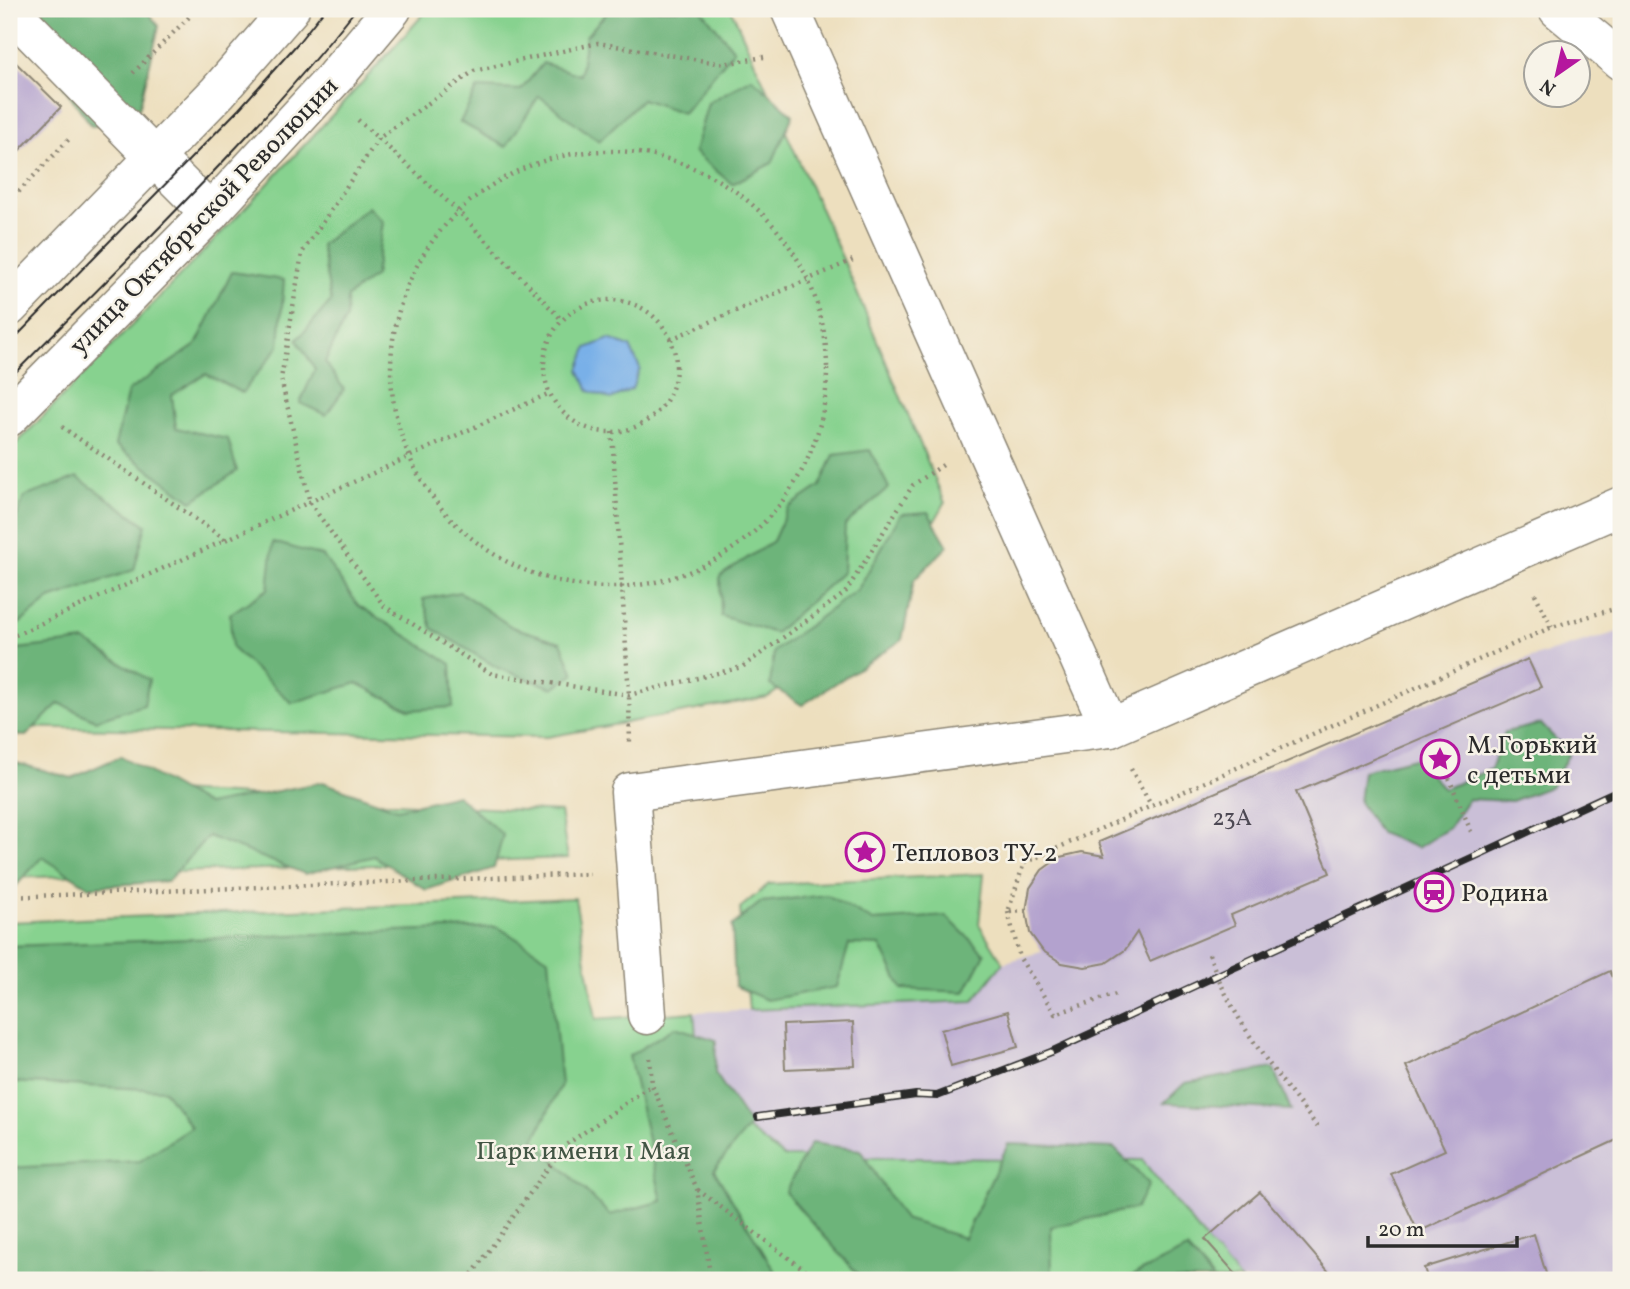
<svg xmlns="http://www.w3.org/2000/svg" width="1630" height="1289" font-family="Vollkorn,serif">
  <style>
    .industrial { fill: #cabfd7 }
    .green { fill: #87d28f; stroke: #597e5d; stroke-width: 2 }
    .forest { fill: #6db47a; stroke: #4c7052; stroke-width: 2 }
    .water { fill: #79b0e8; stroke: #526e8a; stroke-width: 2 }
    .building { fill: #b3a2ce }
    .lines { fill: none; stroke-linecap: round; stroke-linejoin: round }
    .minor-casing { stroke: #8c8574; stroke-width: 41 }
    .major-casing { stroke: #8c8574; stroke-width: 41 }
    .path { stroke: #8c8574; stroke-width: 4.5; stroke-dasharray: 2 5; stroke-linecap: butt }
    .minor { stroke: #fff; stroke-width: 38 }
    .major { stroke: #fff; stroke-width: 38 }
    .tram { stroke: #2b2b2b; stroke-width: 2 }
    .rail-casing { stroke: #2b2b2b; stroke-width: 8 }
    .rail { stroke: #f7f3e8; stroke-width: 5; stroke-dasharray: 16; stroke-linecap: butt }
    .labels { text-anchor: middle; stroke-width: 5; stroke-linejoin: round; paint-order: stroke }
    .number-label { font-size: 23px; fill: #4d4954 }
    .street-label { font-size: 26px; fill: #2b2b2b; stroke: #f7f3e8 }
    .poi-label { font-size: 26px; fill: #2b2b2b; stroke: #f7f3e8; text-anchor: start }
    .park-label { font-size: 26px; fill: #425544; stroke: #f7f3e8 }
  </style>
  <rect width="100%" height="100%" fill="#f7f3e8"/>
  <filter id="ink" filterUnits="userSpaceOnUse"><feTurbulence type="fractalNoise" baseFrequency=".0143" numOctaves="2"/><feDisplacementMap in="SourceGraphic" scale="14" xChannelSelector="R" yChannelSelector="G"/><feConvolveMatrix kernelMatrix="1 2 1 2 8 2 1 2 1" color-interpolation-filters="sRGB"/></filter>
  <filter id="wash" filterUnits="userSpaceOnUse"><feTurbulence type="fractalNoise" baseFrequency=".00686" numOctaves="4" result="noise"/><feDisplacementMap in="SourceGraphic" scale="28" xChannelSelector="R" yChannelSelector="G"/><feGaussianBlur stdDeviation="1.57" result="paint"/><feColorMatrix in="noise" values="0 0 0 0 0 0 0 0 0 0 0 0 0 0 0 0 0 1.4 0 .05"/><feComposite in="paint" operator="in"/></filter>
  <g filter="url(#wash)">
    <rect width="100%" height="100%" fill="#eddfbe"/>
    <!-- industrial -->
    <path class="industrial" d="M1621,631V1280H1241L1205,1239L1142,1160L784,1157L701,1094L694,1012L973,1001L1003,963L1043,951L1030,933L1026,911L1030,888L1042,870L1060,857L1082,852L1104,856L1099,842L1528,659Z"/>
    <!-- green -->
    <g class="green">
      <path d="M428,9H731L845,264L945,503L877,622L768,697L547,737L9,727V451C151,306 294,161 428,9Z"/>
      <path d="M9,782L560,812L568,858L9,878Z"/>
      <path d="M984,874L979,924L1003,963L973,1001L749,1010L740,908L769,884Z"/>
      <path d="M575,898L596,1019L694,1012L701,1094L784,1157L1142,1160L1205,1239L1241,1280H9V922Z"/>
    </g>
    <!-- forest -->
    <g class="forest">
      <path d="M42,9H145L159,26L139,109L92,126L61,83L74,46L43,19Z"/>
      <path d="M610,9H701L734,50L683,113L642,99L599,141L539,96L506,147L460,122L478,88L521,90L543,63L580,75L586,36Z"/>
      <path d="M752,78L793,115L772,163L732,184L694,152L708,103Z"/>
      <path d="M368,207L383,222L375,276L347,297L346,318L325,362L344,389L326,415L300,403L315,369L297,340L331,301L321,245Z"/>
      <path d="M232,272L284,280L279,346L242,393L206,374L172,395L176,428L228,439L237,471L192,501L115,445L128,391L196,345Z"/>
      <path d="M870,450L889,488L845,525L843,572L775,633L721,616L720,576L773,541L788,508L820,486L834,455Z"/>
      <path d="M77,477L146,525L134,570L50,599L9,632V537L24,497Z"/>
      <path d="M928,512L948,546L914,580L902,640L802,705L770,685L774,651L858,589L901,514Z"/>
      <path d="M273,542L323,556L358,605L451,664L453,707L410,710L357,683L292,703L232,648L230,614L268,589Z"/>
      <path d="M460,592L512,627L561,642L574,674L553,688L498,668L432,628L423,599Z"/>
      <path d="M85,641L149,680L144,705L95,720L59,703L26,736L9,735V650Z"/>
      <path d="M1541,724L1569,753L1552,786L1512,801L1468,799L1449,828L1417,848L1380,833L1359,802L1363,771L1414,758L1444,789L1491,769L1505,732Z"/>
      <path d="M121,756L207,805L323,782L397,809L457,795L503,835L494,868L426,890L374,856L305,874L208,836L168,881L89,887L42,857L15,887L9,888V761L72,778Z"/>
      <path d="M827,895L873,921L946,916L985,954L965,992L902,989L880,945L849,944L837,987L767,1000L735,986L732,926L761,902Z"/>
      <path d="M498,927L549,959L561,1085L534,1140L610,1215L662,1201L629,1056L675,1027L716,1040L715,1073L750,1125L714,1170L780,1280H9V1168L140,1161L191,1127L164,1090L9,1082V946Z"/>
      <path d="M1273,1068L1291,1110L1164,1103L1185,1083Z"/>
      <path d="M811,1143L860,1150L904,1219L964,1238L1008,1144L1114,1148L1149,1184L1136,1208L1051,1227L1052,1280H863L785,1192Z"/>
      <path d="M1187,1249L1214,1280H1124Z"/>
    </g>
    <!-- water -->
    <path class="water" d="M609,339L630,347L640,368L632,389L611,399L589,391L579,370L587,348Z"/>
    <g id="blocks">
      <!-- building -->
      <g class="building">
        <path d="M9,56L61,107L9,161Z"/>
        <path d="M1528,659L1541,687L1296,792L1330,873L1231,915L1235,925L1150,961L1137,932L1125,950L1106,963L1085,967L1062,963L1043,951L1030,933L1026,911L1030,888L1042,870L1060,857L1082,852L1104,856L1099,842Z"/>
        <path d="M1610,971L1621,995V1138L1418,1232L1391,1174L1445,1150L1406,1066Z"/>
        <path d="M1008,1011L1018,1047L951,1066L941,1030Z"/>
        <path d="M853,1022L855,1066L785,1069L783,1025Z"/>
        <path d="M1260,1192L1336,1280H1241L1205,1239Z"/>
        <path d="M1534,1234L1548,1280H1428L1424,1268Z"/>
      </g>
    </g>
  </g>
  <g filter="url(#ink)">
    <use href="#blocks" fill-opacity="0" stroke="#8c8574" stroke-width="2"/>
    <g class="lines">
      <defs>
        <g id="minor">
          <path d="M9,9L155,158"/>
          <path d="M1558,9L1621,61"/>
          <path d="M1110,728L1621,506"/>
          <path d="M647,1015L630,792L1110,728L790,9"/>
        </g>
        <g id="major">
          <path d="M155,158L210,213"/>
          <path d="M9,307L218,92L290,9"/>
          <path d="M9,417L210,213L335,77L392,9"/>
        </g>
      </defs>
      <!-- minor casing -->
      <use href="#minor" class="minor-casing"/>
      <!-- major casing -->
      <use href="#major" class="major-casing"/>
      <!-- path -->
      <g class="path">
        <path d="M764,57L723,64L598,43L474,71L379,138L302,253L281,379L310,503L384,606L492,674L629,695L742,667L845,593L913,485L943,465"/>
        <path d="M133,73L197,9"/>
        <path d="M358,120L457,210L562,320"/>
        <circle cx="609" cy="369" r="218"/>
        <path d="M9,202L71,137"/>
        <circle cx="610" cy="366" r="66"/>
        <path d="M671,339L853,260"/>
        <path d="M62,427L226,540"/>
        <path d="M612,432L629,695L630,746"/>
        <path d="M1535,594L1552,627"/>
        <path d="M9,638L550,393"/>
        <path d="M1131,769L1151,805"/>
        <path d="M1449,778L1472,834"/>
        <path d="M9,897L590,874"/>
        <path d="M1026,911L1008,912L1024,863L1552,627L1621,607"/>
        <path d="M1008,912L1020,958L1055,1014L1119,993"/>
        <path d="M1209,954C1232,1021 1277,1075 1320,1130"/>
        <path d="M650,1058L652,1085L697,1189L711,1280"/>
        <path d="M698,1190L818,1280"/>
        <path d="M468,1280L563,1147L652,1085"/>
      </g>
      <!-- minor -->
      <use href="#minor" class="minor"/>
      <!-- major -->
      <use href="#major" class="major"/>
      <!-- tram -->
      <g class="tram">
        <path d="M9,344L239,109L298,43L325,9"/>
        <path d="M9,379C127,259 251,142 356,9"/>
      </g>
      <defs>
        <path id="rail" d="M758,1117L916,1095L937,1096L1051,1052L1621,789"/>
      </defs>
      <!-- rail casing -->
      <use href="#rail" class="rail-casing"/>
      <!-- rail -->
      <use href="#rail" class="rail"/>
    </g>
  </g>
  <!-- icons -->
  <defs>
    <symbol id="sight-ring" viewBox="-11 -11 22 22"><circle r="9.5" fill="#f7f3e8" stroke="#b5179e" stroke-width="1.5"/><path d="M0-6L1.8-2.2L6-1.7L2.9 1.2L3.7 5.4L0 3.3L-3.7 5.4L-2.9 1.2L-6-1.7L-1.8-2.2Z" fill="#b5179e"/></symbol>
    <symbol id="station-ring" viewBox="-11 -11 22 22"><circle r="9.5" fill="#f7f3e8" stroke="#b5179e" stroke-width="1.5"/><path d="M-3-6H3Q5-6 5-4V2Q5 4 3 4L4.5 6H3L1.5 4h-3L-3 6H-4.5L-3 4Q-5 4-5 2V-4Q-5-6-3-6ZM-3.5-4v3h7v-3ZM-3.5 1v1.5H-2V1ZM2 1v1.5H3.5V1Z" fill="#b5179e"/></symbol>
  </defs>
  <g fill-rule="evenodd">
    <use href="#sight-ring" x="1418" y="737" width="44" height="44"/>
    <use href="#sight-ring" x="843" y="830" width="44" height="44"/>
    <use href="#station-ring" x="1412" y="870" width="44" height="44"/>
  </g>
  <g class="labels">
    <!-- number labels -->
    <g class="number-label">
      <text x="1232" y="825">23А</text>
    </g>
    <!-- street labels -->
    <g class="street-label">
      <text transform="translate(203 215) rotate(-46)" y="9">улица Октябрьской Революции</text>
    </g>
    <!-- poi labels -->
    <g class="poi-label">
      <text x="1467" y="753">М.Горький<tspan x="1467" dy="30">с детьми</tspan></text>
      <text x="892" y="861">Тепловоз ТУ-2</text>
      <text x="1461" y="901">Родина</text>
    </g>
    <!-- park labels -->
    <g class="park-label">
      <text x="583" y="1159">Парк имени 1 Мая</text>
    </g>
  </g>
  <!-- margin -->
  <rect width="1630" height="1289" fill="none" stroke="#f7f3e8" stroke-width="35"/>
  <!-- north arrow -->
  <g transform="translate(1557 74) rotate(214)"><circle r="33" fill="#f7f3e8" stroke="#a5a39c" stroke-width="2"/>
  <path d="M0-5L12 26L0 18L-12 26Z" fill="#b5179e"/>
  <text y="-10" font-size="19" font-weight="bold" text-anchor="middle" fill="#2b2b2b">N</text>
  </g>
  <!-- scale -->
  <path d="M1368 1236v10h149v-10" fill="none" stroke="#2b2b2b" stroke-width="3.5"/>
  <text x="1378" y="1236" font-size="21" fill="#2b2b2b" stroke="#f7f3e8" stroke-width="5" paint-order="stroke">20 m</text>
</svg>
